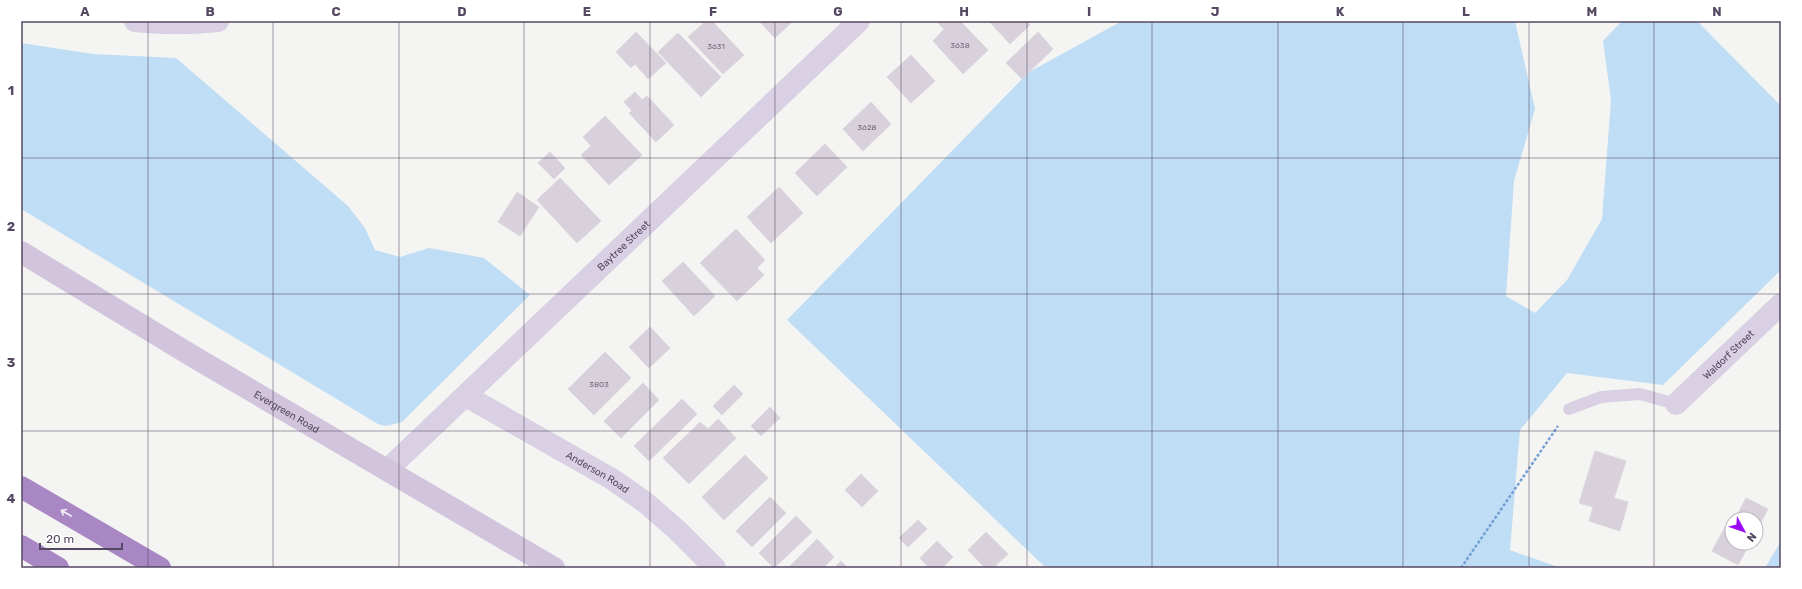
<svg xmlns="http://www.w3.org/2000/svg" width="1802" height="589" font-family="Rubik,sans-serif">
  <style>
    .green { fill: #bfddf4 }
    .building { fill: #d8d1db; stroke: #dcd6de }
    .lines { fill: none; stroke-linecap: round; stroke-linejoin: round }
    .path { stroke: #739fd5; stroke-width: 2.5; stroke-dasharray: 3 2; stroke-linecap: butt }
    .service { stroke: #d9d0e3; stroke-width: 12 }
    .minor { stroke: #d9d0e3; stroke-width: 22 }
    .tertiary { stroke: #d9d0e3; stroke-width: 22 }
    .secondary { stroke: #d1c4dc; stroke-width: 22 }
    .motorway { stroke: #a987c4; stroke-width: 22 }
    .oneway { stroke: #f2edf6 }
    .grid { fill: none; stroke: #554862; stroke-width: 1; stroke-opacity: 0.55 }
    .labels { text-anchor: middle; stroke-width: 3; stroke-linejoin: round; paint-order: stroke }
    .number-label { font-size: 8px; fill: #766a80 }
    .street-label { font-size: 10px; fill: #554862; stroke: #fff }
    .neatline { fill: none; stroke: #554862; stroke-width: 1.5 }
    .grid-label { font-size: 13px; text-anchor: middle; font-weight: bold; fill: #554862 }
  </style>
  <rect width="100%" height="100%" fill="#f4f5f2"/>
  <!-- green -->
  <g class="green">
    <path d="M1122,21H1515L1535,109L1514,181L1506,296L1535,313L1567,280L1602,219L1611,100L1603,41L1622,21H1697L1781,106V270L1663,385L1567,373L1520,430L1510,550L1561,568H1046L787,320L1029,72Z"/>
    <path d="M21,43L93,54L176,58L348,206L365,228L375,250L400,257L429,248L484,258L530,295L402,422L386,426L378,424L21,209Z"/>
    <path d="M1781,541V568H1765Z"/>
  </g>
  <!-- building -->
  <g class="building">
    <path d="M706,21H712L744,55L723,74L688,37Z"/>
    <path d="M759,21H793L775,38Z"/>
    <path d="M939,21H960L988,50L963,74L933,41L944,29L937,22Z"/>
    <path d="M989,21H1026L1030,25L1010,44Z"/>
    <path d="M636,32L666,63L648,79L635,64L631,68L616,52Z"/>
    <path d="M1038,32L1053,49L1022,79L1006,63Z"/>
    <path d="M678,33L721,77L701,97L658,52Z"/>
    <path d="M911,55L935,81L911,103L887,77Z"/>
    <path d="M635,92L642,100L647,96L674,125L656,142L629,113L632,111L624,102Z"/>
    <path d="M871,102L891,124L863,151L843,129Z"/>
    <path d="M605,116L642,155L609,185L581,155L591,146L583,137Z"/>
    <path d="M825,144L847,167L817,196L795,173Z"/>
    <path d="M550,152L565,168L554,179L538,163Z"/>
    <path d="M560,178L601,221L577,243L537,200Z"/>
    <path d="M779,187L803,213L771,243L747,217Z"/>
    <path d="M517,192L539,207L520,236L498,222Z"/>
    <path d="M736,229L765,260L757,268L764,275L737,301L700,263Z"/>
    <path d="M683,262L715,296L694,316L662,281Z"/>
    <path d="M650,327L670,348L649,368L629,347Z"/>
    <path d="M605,352L631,378L594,415L568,389Z"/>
    <path d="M643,383L659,400L621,438L604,421Z"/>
    <path d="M734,385L743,394L722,415L713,406Z"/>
    <path d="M682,399L697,414L649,461L634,446Z"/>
    <path d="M770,407L780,418L761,436L751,426Z"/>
    <path d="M718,419L736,438L689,484L663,458L700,422L708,429Z"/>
    <path d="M1595,451L1626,461L1614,498L1628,502L1620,531L1589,521L1593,507L1579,503Z"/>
    <path d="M745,455L768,478L724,520L702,497Z"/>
    <path d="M861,474L878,491L862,507L845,490Z"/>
    <path d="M770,497L786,513L752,547L736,531Z"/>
    <path d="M1746,498L1768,509L1756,531V519H1735Z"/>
    <path d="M796,516L812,532L774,568L759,553Z"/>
    <path d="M918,520L927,529L908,547L899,538Z"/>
    <path d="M1729,520L1732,521V543H1750L1738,565L1712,551Z"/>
    <path d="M986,532L1008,554L993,568H985L968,550Z"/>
    <path d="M817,539L834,557L823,568H788Z"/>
    <path d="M937,541L953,557L942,568H929L920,558Z"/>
    <path d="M841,561L848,568H834Z"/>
  </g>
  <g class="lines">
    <!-- path -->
    <path class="path" d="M1461,568L1558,426"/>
    <!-- service -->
    <path class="service" d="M1569,409L1601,397L1640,394L1676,404"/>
    <!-- minor -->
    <g class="minor">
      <path id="s1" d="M466,396L612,479L646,503L677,530L715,568"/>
      <path id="s2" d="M1676,404L1781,304"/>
    </g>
    <!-- tertiary -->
    <g class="tertiary">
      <path d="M135,21C163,24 190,24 218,21"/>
      <path id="s3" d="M387,470L859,21"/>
    </g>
    <!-- secondary -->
    <path class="secondary" id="s4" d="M21,252L194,357L554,568"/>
    <!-- motorway -->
    <g class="motorway">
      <path d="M21,487L160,568"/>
      <path d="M21,546L58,568"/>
    </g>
  </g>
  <!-- one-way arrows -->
  <defs><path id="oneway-shaft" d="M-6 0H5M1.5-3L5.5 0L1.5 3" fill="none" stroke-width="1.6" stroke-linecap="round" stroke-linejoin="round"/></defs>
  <use class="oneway" href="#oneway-shaft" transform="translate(66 513) rotate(-150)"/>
  <!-- grid -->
  <path class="grid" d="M148,21V568M273,21V568M399,21V568M524,21V568M650,21V568M775,21V568M901,21V568M1027,21V568M1152,21V568M1278,21V568M1403,21V568M1529,21V568M1654,21V568M21,158H1781M21,294H1781M21,431H1781"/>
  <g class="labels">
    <!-- number labels -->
    <g class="number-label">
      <text x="960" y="48">3638</text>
      <text x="716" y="49">3631</text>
      <text x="867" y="130">3628</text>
      <text x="599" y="387">3803</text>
    </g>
    <!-- street labels -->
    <g class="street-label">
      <text dy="4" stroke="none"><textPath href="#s3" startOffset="326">Baytree Street</textPath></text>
      <text dy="4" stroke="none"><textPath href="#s2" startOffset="72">Waldorf Street</textPath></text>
      <text dy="4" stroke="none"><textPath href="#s4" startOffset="310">Evergreen Road</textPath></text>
      <text dy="4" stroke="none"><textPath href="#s1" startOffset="152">Anderson Road</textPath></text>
    </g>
  </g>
  <!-- border -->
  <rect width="1802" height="589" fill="none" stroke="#ffffff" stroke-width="44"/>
  <!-- north arrow -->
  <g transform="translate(1744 531) rotate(130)"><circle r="19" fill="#ffffff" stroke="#bbb6c0"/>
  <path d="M0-3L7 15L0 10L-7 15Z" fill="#9a0cf5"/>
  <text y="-6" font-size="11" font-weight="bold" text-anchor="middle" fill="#554862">N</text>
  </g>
  <!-- scale -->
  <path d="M40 543v6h82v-6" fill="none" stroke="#554862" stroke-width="2"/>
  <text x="46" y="543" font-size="12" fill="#554862" stroke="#ffffff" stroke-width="3" paint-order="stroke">20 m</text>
  <rect x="22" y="22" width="1758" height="545" class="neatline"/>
  <g class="grid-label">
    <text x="85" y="16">A</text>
    <text x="210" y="16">B</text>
    <text x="336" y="16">C</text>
    <text x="462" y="16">D</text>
    <text x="587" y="16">E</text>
    <text x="713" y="16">F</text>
    <text x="838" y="16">G</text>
    <text x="964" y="16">H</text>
    <text x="1089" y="16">I</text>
    <text x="1215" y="16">J</text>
    <text x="1340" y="16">K</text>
    <text x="1466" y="16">L</text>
    <text x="1592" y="16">M</text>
    <text x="1717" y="16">N</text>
    <text x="11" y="95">1</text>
    <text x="11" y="231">2</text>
    <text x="11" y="367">3</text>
    <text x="11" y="503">4</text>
  </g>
</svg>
